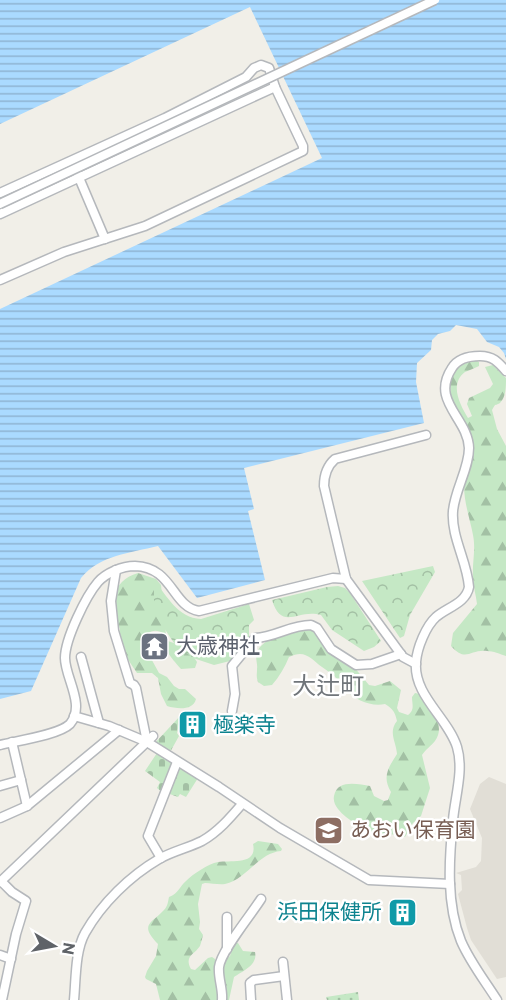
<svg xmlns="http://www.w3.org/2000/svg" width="506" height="1000" font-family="Commissioner,'Noto Sans JP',sans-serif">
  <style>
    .education { fill: #e1ded6 }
    .grass { fill: url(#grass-dots) }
    .forest { fill: url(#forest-firs) }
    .cemetery { fill: url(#cemetery-stones) }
    .park { fill: url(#park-crowns) }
    .water { fill: url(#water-rules) }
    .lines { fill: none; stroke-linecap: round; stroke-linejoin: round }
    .minor-casing { stroke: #b5b8bc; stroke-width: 11 }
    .minor { stroke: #fff; stroke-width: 8 }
    .minor-bridge-casing { stroke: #b5b8bc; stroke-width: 11; stroke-linecap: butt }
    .minor-bridge { stroke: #fff; stroke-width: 8 }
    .labels { text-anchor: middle; stroke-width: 5; stroke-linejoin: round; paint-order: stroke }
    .worship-label { font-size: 21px; fill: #5b616d; stroke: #fff; text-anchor: start }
    .culture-label { font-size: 21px; fill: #0d838f; stroke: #fff; text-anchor: start }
    .education-label { font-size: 21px; fill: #785e54; stroke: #fff; text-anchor: start }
    .quarter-label { font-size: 24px; fill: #70757a; stroke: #fff }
  </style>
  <defs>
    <pattern id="grass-dots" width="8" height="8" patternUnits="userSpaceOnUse" patternTransform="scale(1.5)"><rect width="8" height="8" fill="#c5e8c5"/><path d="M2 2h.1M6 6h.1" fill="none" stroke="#a3c0a4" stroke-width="1.8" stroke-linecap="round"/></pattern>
    <pattern id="forest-firs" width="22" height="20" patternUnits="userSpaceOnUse" patternTransform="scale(1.5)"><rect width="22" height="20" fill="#c5e8c5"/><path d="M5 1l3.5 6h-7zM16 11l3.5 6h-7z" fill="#a3c0a4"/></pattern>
    <pattern id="cemetery-stones" width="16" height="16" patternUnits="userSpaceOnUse" patternTransform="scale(1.5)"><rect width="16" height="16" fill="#c5e8c5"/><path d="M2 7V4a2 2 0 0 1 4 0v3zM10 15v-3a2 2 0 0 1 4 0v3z" fill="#a3c0a4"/></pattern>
    <pattern id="park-crowns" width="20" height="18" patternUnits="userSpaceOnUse" patternTransform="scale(1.5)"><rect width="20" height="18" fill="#c5e8c5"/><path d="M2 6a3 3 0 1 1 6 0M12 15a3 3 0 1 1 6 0" fill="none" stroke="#a3c0a4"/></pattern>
    <pattern id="water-rules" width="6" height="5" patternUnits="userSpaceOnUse" patternTransform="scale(1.5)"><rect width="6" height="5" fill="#aadaff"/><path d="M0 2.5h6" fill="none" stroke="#8eb4d2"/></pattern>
  </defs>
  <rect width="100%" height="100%" fill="#f1efe8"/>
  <!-- education -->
  <path class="education" d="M489,777L506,784V977L497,979L471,940L467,928L458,894L462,890L461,875L456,873L476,867L481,861L482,838L470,809L480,784Z"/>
  <!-- grass -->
  <path class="grass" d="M358,992L359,1000H327L326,997Z"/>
  <!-- forest -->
  <g class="forest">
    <path d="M476,360L479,362V366C475,368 470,370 465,372C449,384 460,405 468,418L472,416L467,404L469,398L490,388L493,384L485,367L493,365L506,378C506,387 506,397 500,403C493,407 497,402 492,410L497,429L506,446V656C500,654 493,651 487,651C470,649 466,663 451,646L453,633L477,604C476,595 473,586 473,577C472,563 476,550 473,535C470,519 464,503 464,485C465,475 472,464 470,454C465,435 446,396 451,378C455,367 465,362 476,360Z"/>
    <path d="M138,573L156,579L161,585L166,635L168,641C182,646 189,649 197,662L195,668L181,669C169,655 165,652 164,634C156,628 149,631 143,637L142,642L159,673L167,677L174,686L179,689H185L196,699C193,711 177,709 167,706L161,694L158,678L152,673H137C129,660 115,644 120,629C110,607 110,581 138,573Z"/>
    <path d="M309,628L317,632L334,656L354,667L369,685L375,686L390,681L401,690L397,708L399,712L408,715C415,710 412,704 412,697L415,693L420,694C429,707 447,724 435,741C431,746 426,749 422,755L430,788L421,816L413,823L405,837L390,834L380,838L376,837C364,827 347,821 338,809C335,805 333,801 334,796C337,779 358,784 370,786L374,796L384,801L388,800L391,792C382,777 388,768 397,754C396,741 388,732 397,721C395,712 393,709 385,704C371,707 355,700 346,690C343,686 341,682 337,679C333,674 327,671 322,667C310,658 305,649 289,657C285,667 279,677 272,685L264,686L258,682C256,676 257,675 257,669C258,663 254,657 258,650C266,636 294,631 309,628Z"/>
    <path d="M258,841L278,844L282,849L281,851C258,853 246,880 225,884C219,885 211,883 205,883L202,884L198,904L200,922L199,929L203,935C202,939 201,943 200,946C194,955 184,956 191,969L195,970L208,958L212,957L215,959L219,1000H160L156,984L146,979L145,977L147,971L156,956L158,944C139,924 151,924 164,910C168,906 168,901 169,897C179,893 179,887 186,881C193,874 208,864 218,862C230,860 258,866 253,844Z"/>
    <path d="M234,943H238L243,951L255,952C258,965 243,971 234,977L229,1000H224L222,962L230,956Z"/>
  </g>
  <!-- cemetery -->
  <g class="cemetery">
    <path d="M181,715L177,733L179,736L169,754L154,744Z"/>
    <path d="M157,753L174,764L163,793L157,788L160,782L145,771Z"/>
    <path d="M178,767L198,778L186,797L180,794L178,797L167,793Z"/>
  </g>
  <!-- park -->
  <g class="park">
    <path d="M433,566L435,572L410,615L404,636L400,638L362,581Z"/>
    <path d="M154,580C167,596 178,618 201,619L249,604L254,620L249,625V643L234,660L214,665L193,658L174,643L154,613Z"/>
    <path d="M338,586L345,588L350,593L381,641L374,647L364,651L332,630L321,615C298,608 282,632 272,600L327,587Z"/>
  </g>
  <!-- water -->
  <path class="water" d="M0,0H506V359L504,353L499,347L487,342L477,329L456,325L450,331L438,334L432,340L431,350L417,363L416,382L424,423L244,468L254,509L248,511L265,580L197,598L158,546C130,553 100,555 81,578L31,691L0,699V309L322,158L250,7L0,124Z"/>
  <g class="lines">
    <defs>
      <g id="minor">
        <path d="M77,173L105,239"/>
        <path d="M0,193L165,118L246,77L254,68L261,65L269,68L275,87L0,214"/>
        <path d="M0,280L64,252L145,226L303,151V146L275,87"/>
        <path d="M116,570L111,601L114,631L130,683L134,685L136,688L147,742"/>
        <path d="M81,657L99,723"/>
        <path d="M416,664L403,657L346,579L324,486C324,474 327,466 335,459L426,435"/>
        <path d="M232,711L235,694L232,666L255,638C276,637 290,625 311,625L317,628L331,649L356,665L372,664L401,654"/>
        <path d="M74,716L109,726L147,742L219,787L280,828L369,880L450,884"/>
        <path d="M12,742L27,806"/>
        <path d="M0,745C16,741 59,735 70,724C86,705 65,678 65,658C65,639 86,596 98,582C106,573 122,566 135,566C173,567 172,607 199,611L333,578L346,579"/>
        <path d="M0,786L21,780"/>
        <path d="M0,818L27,806L119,730"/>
        <path d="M161,858L148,836L177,762"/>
        <path d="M1,881L12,892L26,901L16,934L2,1000"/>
        <path d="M0,882L153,736"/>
        <path d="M227,917V949"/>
        <path d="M0,955L11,959"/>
        <path d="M283,962L287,1000"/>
        <path d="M74,1000C76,979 75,951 85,933C102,903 130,876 159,859C173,851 188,848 202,841C218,832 230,818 242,804"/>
        <path d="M222,1000C223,989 218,978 219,967C221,951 251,915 261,899"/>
        <path d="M251,1000L250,983L254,980L284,976"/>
        <path d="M497,1000C485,981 470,962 461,941C446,904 449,859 453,820C455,797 464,770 457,747C448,718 413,695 416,662C417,648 426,626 436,617C448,607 466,603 469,587C467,561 451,537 453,511C455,489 469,469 469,448C468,418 430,401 452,368C458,358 469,356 480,356C493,356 498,362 506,371"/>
      </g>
    </defs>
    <!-- minor casing -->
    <use href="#minor" class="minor-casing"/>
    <!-- minor -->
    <use href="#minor" class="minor"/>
    <defs>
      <path id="minor-bridge" d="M0,204L435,0"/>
    </defs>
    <!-- minor-bridge casing -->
    <use href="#minor-bridge" class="minor-bridge-casing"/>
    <!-- minor-bridge -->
    <use href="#minor-bridge" class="minor-bridge"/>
  </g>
  <!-- icons -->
  <defs>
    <symbol id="temple-square" viewBox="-11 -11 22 22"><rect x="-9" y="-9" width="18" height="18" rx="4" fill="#6b7280" stroke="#fff"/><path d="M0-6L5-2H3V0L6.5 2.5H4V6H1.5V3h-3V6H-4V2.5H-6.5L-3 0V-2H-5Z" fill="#fff"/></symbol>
    <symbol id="building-square" viewBox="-11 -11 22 22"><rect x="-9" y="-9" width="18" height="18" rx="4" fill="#0f9aa8" stroke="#fff"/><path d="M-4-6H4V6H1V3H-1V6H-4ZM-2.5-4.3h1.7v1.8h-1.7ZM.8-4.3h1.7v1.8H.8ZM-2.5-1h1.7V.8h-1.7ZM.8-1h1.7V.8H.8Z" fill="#fff"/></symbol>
    <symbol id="school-square" viewBox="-11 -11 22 22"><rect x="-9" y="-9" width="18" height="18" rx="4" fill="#8d6e63" stroke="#fff"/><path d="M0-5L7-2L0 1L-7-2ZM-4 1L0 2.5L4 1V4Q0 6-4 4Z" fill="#fff"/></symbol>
  </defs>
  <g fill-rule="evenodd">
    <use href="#temple-square" x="138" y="630" width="33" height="33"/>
    <use href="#building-square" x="176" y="708" width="33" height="33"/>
    <use href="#school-square" x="312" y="814" width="33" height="33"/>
    <use href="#building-square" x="386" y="896" width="33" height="33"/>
  </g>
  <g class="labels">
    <!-- worship labels -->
    <g class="worship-label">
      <text x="176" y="653">大歳神社</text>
    </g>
    <!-- culture labels -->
    <g class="culture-label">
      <text x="213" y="732">極楽寺</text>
      <text x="382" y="919" text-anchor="end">浜田保健所</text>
    </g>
    <!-- education labels -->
    <g class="education-label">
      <text x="350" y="837">あおい保育園</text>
    </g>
    <!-- quarter labels -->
    <g class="quarter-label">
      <text x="328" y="694">大辻町</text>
    </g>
  </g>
  <!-- north arrow -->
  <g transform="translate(54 946) rotate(100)" stroke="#ffffff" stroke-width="4.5" paint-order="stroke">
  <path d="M0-4.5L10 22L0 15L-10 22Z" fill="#5f6368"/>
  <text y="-9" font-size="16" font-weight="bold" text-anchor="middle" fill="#5f6368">N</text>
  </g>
</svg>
